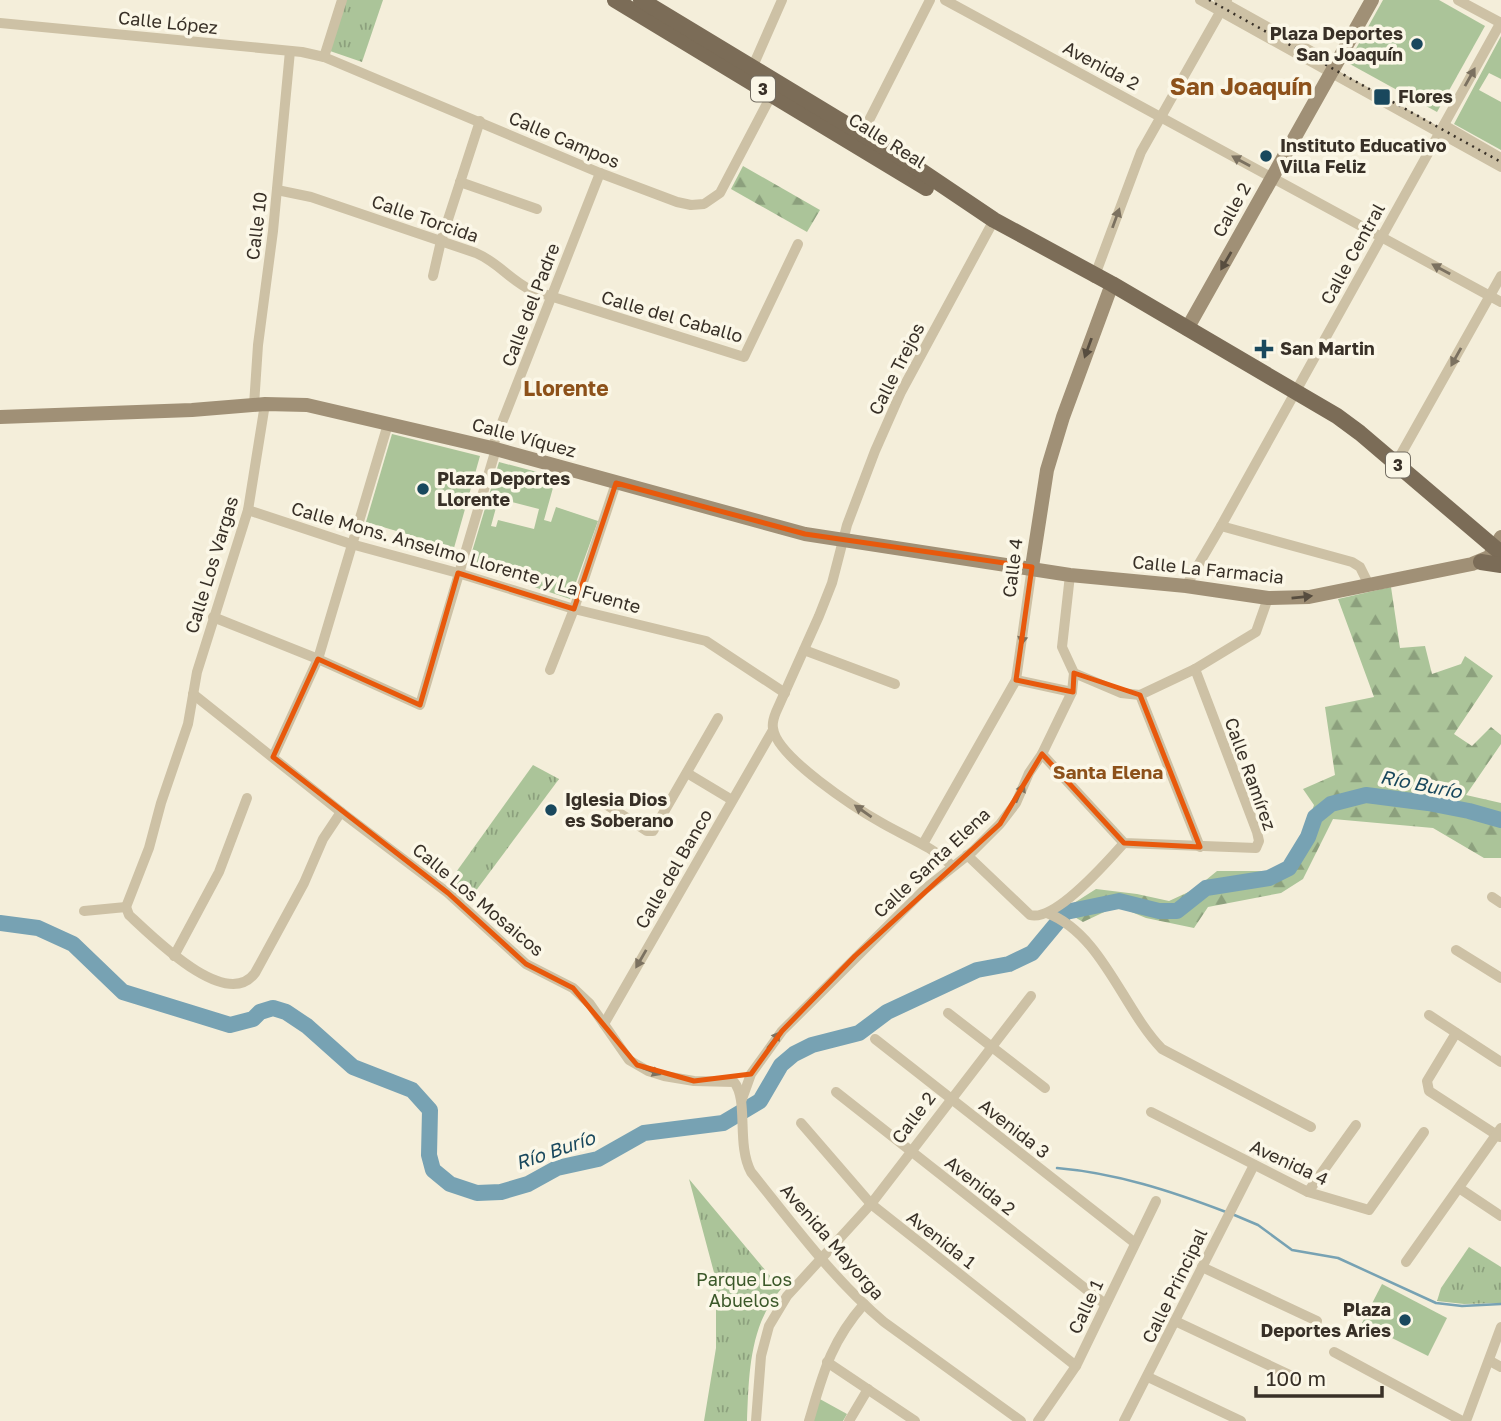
<svg xmlns="http://www.w3.org/2000/svg" width="1501" height="1421" font-family="'Golos Text',sans-serif">
  <style>
    .grass { fill: url(#grass-tufts) }
    .forest { fill: url(#forest-firs) }
    .garden { fill: #abc499; fill-rule: evenodd }
    .lines { fill: none; stroke-linecap: round; stroke-linejoin: round }
    .stream { stroke: #77a2b3; stroke-width: 2.5 }
    .river { stroke: #77a2b3; stroke-width: 16 }
    .street { stroke: #cdc1a5; stroke-width: 10 }
    .secondary { stroke: #a09076; stroke-width: 14 }
    .primary { stroke: #7b6c57; stroke-width: 16 }
    .rail { stroke: #383027; stroke-width: 2.5; stroke-dasharray: 2 5; stroke-linecap: butt }
    .oneway { fill: #7b7160 }
    .oneway2 { fill: #574d3f }
    .marked { fill: none; stroke: #e8590c; stroke-width: 5; stroke-linejoin: round }
    .poi-dot { fill: #19485d; stroke: #fbf7e7; stroke-width: 2.5 }
    .labels { text-anchor: middle; stroke-width: 7; stroke-linejoin: round; paint-order: stroke }
    .shield { fill: #fbf7e7; stroke: #726c61; stroke-width: 2 }
    .shield-label { font-size: 16px; font-weight: bold; fill: #383027 }
    .street-label { font-size: 18px; fill: #383027; stroke: #fbf7e7 }
    .poi-label { font-size: 18px; font-weight: bold; fill: #383027; stroke: #fbf7e7; text-anchor: start }
    .park-label { font-size: 18px; fill: #3b5829; stroke: #fbf7e7 }
    .neighbourhood-label { font-size: 19px; font-weight: bold; fill: #8d511a; stroke: #fbf7e7 }
    .water-label { font-size: 19px; font-style: italic; fill: #19485d; stroke: #fbf7e7 }
    .quarter-label { font-size: 21px; font-weight: bold; fill: #8d511a; stroke: #fbf7e7 }
    .district-label { font-size: 24px; font-weight: bold; fill: #8d511a; stroke: #fbf7e7 }
  </style>
  <defs>
    <pattern id="grass-tufts" width="24" height="20" patternUnits="userSpaceOnUse" patternTransform="scale(1.75)"><rect width="24" height="20" fill="#abc499"/><path d="M3 7l-1-3M5 7V3M7 7l1-3M15 17l-1-3M17 17v-4M19 17l1-3" fill="none" stroke="#8ca07d"/></pattern>
    <pattern id="forest-firs" width="22" height="20" patternUnits="userSpaceOnUse" patternTransform="scale(1.75)"><rect width="22" height="20" fill="#abc499"/><path d="M5 1l3.5 6h-7zM16 11l3.5 6h-7z" fill="#8ca07d"/></pattern>
  </defs>
  <rect width="100%" height="100%" fill="#f4eeda"/>
  <!-- grass -->
  <g class="grass">
    <path d="M346,0H383L362,62L330,51Z"/>
    <path d="M533,765L559,779L472,896L466,895L449,882Z"/>
    <path d="M689,1179L781,1289C749,1326 749,1375 747,1421H704L716,1348V1280Z"/>
    <path d="M1469,1247L1501,1267V1303L1464,1304L1437,1301L1441,1288Z"/>
    <path d="M818,1398L847,1414L843,1421H811Z"/>
  </g>
  <!-- forest -->
  <g class="forest">
    <path d="M743,166L820,210L807,232L731,189Z"/>
    <path d="M1391,587L1400,648L1425,646L1432,674L1461,664L1465,656L1493,676L1454,734L1472,746L1491,727L1501,735V744L1466,795L1501,803V858H1484L1433,828L1333,819L1303,879L1281,893L1208,907L1194,928L1146,918L1117,906L1083,922L1063,910L1096,889L1137,894L1169,901L1195,889L1217,871H1272L1290,863L1298,852L1314,805L1303,789L1335,775L1325,707L1374,697L1338,599Z"/>
  </g>
  <!-- garden -->
  <g class="garden">
    <path d="M1383,0H1439L1485,26L1437,112L1348,63Z"/>
    <path d="M1501,36V79L1489,73L1479,90L1501,102V150L1454,124Z"/>
    <path d="M392,434L480,456L454,548L366,522Z"/>
    <path d="M499,462L556,477L544,520L551,522L556,507L598,521L570,599L468,565ZM500,493L505,495L504,500L539,509L534,529L498,520L496,527L491,526Z"/>
    <path d="M1382,1284L1447,1318L1428,1356L1362,1323Z"/>
  </g>
  <g class="lines">
    <!-- stream -->
    <g class="stream">
      <path d="M1057,1168C1116,1173 1171,1191 1226,1212"/>
      <path d="M1232,1214L1258,1225L1292,1250L1338,1258L1436,1303L1462,1306L1501,1304"/>
    </g>
    <!-- river -->
    <path class="river" d="M0,923L38,928L73,944L123,992L230,1025L253,1019L260,1012L273,1008L286,1012L307,1026L353,1067L412,1090L430,1110L429,1155L433,1170L450,1184L477,1193L501,1192L528,1184L557,1168L598,1159L644,1133L723,1123L760,1101L781,1065L794,1054L812,1045L859,1033L887,1012L977,970L1009,964L1032,953L1066,912L1119,901L1159,911H1177L1206,888L1269,878L1289,868L1308,837L1315,817L1331,804L1366,795L1428,803L1469,811L1501,820"/>
    <!-- street -->
    <g class="street">
      <path d="M945,0L1501,302"/>
      <path d="M1200,0L1501,167"/>
      <path d="M1219,0L1336,65"/>
      <path d="M1458,0L1501,23"/>
      <path d="M0,23L302,52L324,57L600,173L677,202L691,205L704,204L720,193L772,94"/>
      <path d="M324,57L342,0"/>
      <path d="M753,66L782,0"/>
      <path d="M1444,125L1501,158"/>
      <path d="M862,134L930,0"/>
      <path d="M460,182L537,209"/>
      <path d="M277,190L311,197L476,253C499,263 510,280 531,290L744,357L798,244"/>
      <path d="M433,276L441,241L480,121"/>
      <path d="M1094,278L1141,152L1227,0"/>
      <path d="M254,405L258,345L273,231L290,51"/>
      <path d="M492,448L600,173"/>
      <path d="M1396,463L1501,276"/>
      <path d="M248,510L351,544L458,573L574,609L706,641L785,693"/>
      <path d="M1221,526L1352,562L1360,567L1369,585"/>
      <path d="M1186,586L1221,526L1501,22"/>
      <path d="M213,617L318,659L420,705L496,449"/>
      <path d="M804,650L895,684"/>
      <path d="M550,670L574,609L616,483"/>
      <path d="M1074,673L1121,693L1140,695L1195,669L1256,632L1268,598"/>
      <path d="M1016,680L1072,692"/>
      <path d="M193,694L341,812L448,893L526,964L573,988L590,1004L629,1060L648,1071L664,1076L694,1081L734,1082C749,1100 736,1144 751,1172C793,1224 833,1279 884,1322L1021,1421"/>
      <path d="M1140,695L1200,847"/>
      <path d="M1042,754L1124,843L1256,848L1259,841L1257,832L1195,669"/>
      <path d="M273,757L318,659L388,424"/>
      <path d="M687,773L732,800"/>
      <path d="M607,805L647,831H653L718,718"/>
      <path d="M923,844L1016,680L1032,567"/>
      <path d="M967,855L1030,915C1055,922 1107,862 1124,843"/>
      <path d="M952,866C932,846 906,837 882,823C857,809 776,757 773,728C772,723 774,717 776,712L819,616L832,583L847,525L875,451L901,392L994,220"/>
      <path d="M1492,897L1501,903"/>
      <path d="M126,907L149,848L161,803L188,724L197,672L248,510L265,404"/>
      <path d="M126,907L129,915C152,936 226,1012 255,973L304,883L323,839L341,812"/>
      <path d="M84,911L126,907"/>
      <path d="M1047,913C1102,934 1123,1009 1162,1049L1311,1127"/>
      <path d="M1456,950L1501,978"/>
      <path d="M174,956L219,872L247,798"/>
      <path d="M948,1013L1045,1088"/>
      <path d="M1429,1015L1501,1062"/>
      <path d="M604,1024L773,730"/>
      <path d="M1456,1033L1427,1081L1429,1091L1500,1137"/>
      <path d="M875,1039L1135,1243"/>
      <path d="M836,1092L1105,1304"/>
      <path d="M742,1099L751,1074L782,1031L925,889L973,851L1000,824L1016,803L1029,773L1042,754L1072,692L1074,673L1062,647L1070,575"/>
      <path d="M1151,1112L1308,1192L1369,1210L1424,1132"/>
      <path d="M801,1123L871,1204L1076,1366"/>
      <path d="M1459,1188L1501,1216"/>
      <path d="M1308,1192L1356,1125"/>
      <path d="M1406,1262L1501,1128"/>
      <path d="M1202,1267L1317,1321"/>
      <path d="M1175,1321L1294,1377"/>
      <path d="M1334,1352L1462,1421"/>
      <path d="M1490,1361L1501,1367"/>
      <path d="M827,1362L915,1421"/>
      <path d="M1148,1377L1241,1421"/>
      <path d="M756,1421L761,1356L769,1326L787,1296L871,1204L1031,996"/>
      <path d="M809,1421C823,1374 830,1343 864,1304"/>
      <path d="M849,1421L868,1389"/>
      <path d="M1038,1421L1076,1366L1156,1201"/>
      <path d="M1124,1421L1254,1165"/>
      <path d="M1466,1421L1501,1327"/>
    </g>
    <!-- secondary -->
    <g class="secondary">
      <path d="M1187,329L1372,0"/>
      <path d="M0,417L192,410L265,404L307,405L492,448L805,534L1070,575L1186,586L1268,598L1309,597L1472,564L1489,557L1501,537"/>
      <path d="M1032,567L1047,470L1063,417L1112,284"/>
    </g>
    <!-- primary -->
    <g class="primary">
      <path d="M615,0L926,188"/>
      <path d="M641,0L899,156L994,220L1112,284L1337,416L1360,433L1501,553"/>
      <path d="M1481,562L1501,565"/>
    </g>
    <!-- rail -->
    <path class="rail" d="M1209,0L1501,162"/>
  </g>
  <!-- one-way arrows -->
  <defs><path id="oneway-solid" d="M-6-.8H1V-3.2L6.5 0L1 3.2V.8H-6Z" transform="scale(1.75)"/></defs>
  <g class="oneway">
    <use href="#oneway-solid" transform="translate(1470 77) rotate(-61)"/>
    <use href="#oneway-solid" transform="translate(1241 161) rotate(-151)"/>
    <use href="#oneway-solid" transform="translate(1116 218) rotate(-70)"/>
    <use href="#oneway-solid" transform="translate(1441 269) rotate(-151)"/>
    <use href="#oneway-solid" transform="translate(1456 357) rotate(119)"/>
    <use href="#oneway-solid" transform="translate(1023 635) rotate(99)"/>
    <use href="#oneway-solid" transform="translate(1020 793) rotate(-66)"/>
    <use href="#oneway-solid" transform="translate(863 811) rotate(-145)"/>
    <use href="#oneway-solid" transform="translate(641 959) rotate(120)"/>
    <use href="#oneway-solid" transform="translate(774 1040) rotate(-52)"/>
    <use href="#oneway-solid" transform="translate(651 1071) rotate(21)"/>
  </g>
  <g class="oneway2">
    <use href="#oneway-solid" transform="translate(1226 261) rotate(120)"/>
    <use href="#oneway-solid" transform="translate(1088 348) rotate(110)"/>
    <use href="#oneway-solid" transform="translate(1302 597) rotate(-6)"/>
  </g>
  <!-- marked area -->
  <path class="marked" d="M616,483L805,534L1032,567L1016,680L1073,692L1074,673L1140,695L1200,847L1124,843L1042,754L1000,824L855,956L782,1031L751,1074L694,1081L637,1065L573,988L526,964L448,893L273,757L318,659L420,705L458,573L574,609Z"/>
  <!-- markers -->
  <g class="poi-dot">
    <circle cx="1417" cy="44" r="7"/>
    <rect x="1373" y="88" width="18" height="18" rx="3.5"/>
    <circle cx="1266" cy="156" r="7"/>
    <path d="M1260.5 338.5h7v7h7v7h-7v7h-7v-7h-7v-7h7z"/>
    <circle cx="423" cy="489" r="7"/>
    <circle cx="551" cy="810" r="7"/>
    <circle cx="1405" cy="1320" r="7"/>
  </g>
  <g class="labels">
    <!-- shield labels -->
    <g class="shield">
      <rect x="751" y="76.5" width="24" height="25" rx="5"/>
      <rect x="1386" y="452.5" width="24" height="25" rx="5"/>
    </g>
    <g class="shield-label">
      <text x="763" y="95">3</text>
      <text x="1398" y="471">3</text>
    </g>
    <!-- street labels -->
    <g class="street-label">
      <text transform="translate(168 23) rotate(6)" y="6">Calle López</text>
      <text transform="translate(1101 66) rotate(28)" y="6">Avenida 2</text>
      <text transform="translate(564 140) rotate(23)" y="6">Calle Campos</text>
      <text transform="translate(887 141) rotate(32)" y="6">Calle Real</text>
      <text transform="translate(1232 210) rotate(-61)" y="6">Calle 2</text>
      <text transform="translate(425 219) rotate(19)" y="6">Calle Torcida</text>
      <text transform="translate(257 226) rotate(-83)" y="6">Calle 10</text>
      <text transform="translate(1353 254) rotate(-61)" y="6">Calle Central</text>
      <text transform="translate(531 305) rotate(-69)" y="6">Calle del Padre</text>
      <text transform="translate(672 317) rotate(16)" y="6">Calle del Caballo</text>
      <text transform="translate(897 369) rotate(-63)" y="6">Calle Trejos</text>
      <text transform="translate(524 438) rotate(15)" y="6">Calle Víquez</text>
      <text transform="translate(466 558) rotate(16)" y="6">Calle Mons. Anselmo Llorente y La Fuente</text>
      <text transform="translate(212 565) rotate(-73)" y="6">Calle Los Vargas</text>
      <text transform="translate(1013 568) rotate(-83)" y="6">Calle 4</text>
      <text transform="translate(1208 570) rotate(6)" y="6">Calle La Farmacia</text>
      <text transform="translate(1250 774) rotate(70)" y="6">Calle Ramírez</text>
      <text transform="translate(932 863) rotate(-43)" y="6">Calle Santa Elena</text>
      <text transform="translate(674 869) rotate(-60)" y="6">Calle del Banco</text>
      <text transform="translate(478 900) rotate(40)" y="6">Calle Los Mosaicos</text>
      <text transform="translate(914 1118) rotate(-53)" y="6">Calle 2</text>
      <text transform="translate(1014 1129) rotate(38)" y="6">Avenida 3</text>
      <text transform="translate(1289 1163) rotate(25)" y="6">Avenida 4</text>
      <text transform="translate(980 1186) rotate(38)" y="6">Avenida 2</text>
      <text transform="translate(941 1240) rotate(38)" y="6">Avenida 1</text>
      <text transform="translate(832 1242) rotate(49)" y="6">Avenida Mayorga</text>
      <text transform="translate(1175 1286) rotate(-64)" y="6">Calle Principal</text>
      <text transform="translate(1086 1307) rotate(-65)" y="6">Calle 1</text>
    </g>
    <!-- poi labels -->
    <g class="poi-label">
      <text x="1403" y="40" text-anchor="end">Plaza Deportes<tspan x="1403" dy="21">San Joaquín</tspan></text>
      <text x="1398" y="103">Flores</text>
      <text x="1280" y="152">Instituto Educativo<tspan x="1280" dy="21">Villa Feliz</tspan></text>
      <text x="1280" y="355">San Martin</text>
      <text x="437" y="485">Plaza Deportes<tspan x="437" dy="21">Llorente</tspan></text>
      <text x="565" y="806">Iglesia Dios<tspan x="565" dy="21">es Soberano</tspan></text>
      <text x="1391" y="1316" text-anchor="end">Plaza<tspan x="1391" dy="21">Deportes Aries</tspan></text>
    </g>
    <!-- park labels -->
    <g class="park-label">
      <text x="744" y="1286">Parque Los<tspan x="744" dy="21">Abuelos</tspan></text>
    </g>
    <!-- neighbourhood labels -->
    <g class="neighbourhood-label">
      <text x="1108" y="779">Santa Elena</text>
    </g>
    <!-- water labels -->
    <g class="water-label">
      <text transform="translate(1421 784) rotate(11)" y="7">Río Burío</text>
      <text transform="translate(555 1150) rotate(-19)" y="7">Río Burío</text>
    </g>
    <!-- quarter labels -->
    <g class="quarter-label">
      <text x="566" y="396">Llorente</text>
    </g>
    <!-- district labels -->
    <g class="district-label">
      <text x="1241" y="95">San Joaquín</text>
    </g>
  </g>
  <!-- scale -->
  <path d="M1256 1386v10h126v-10" fill="none" stroke="#383027" stroke-width="3.5"/>
  <text x="1266" y="1386" font-size="21" fill="#383027" stroke="#fbf7e7" stroke-width="5" paint-order="stroke">100 m</text>
</svg>
